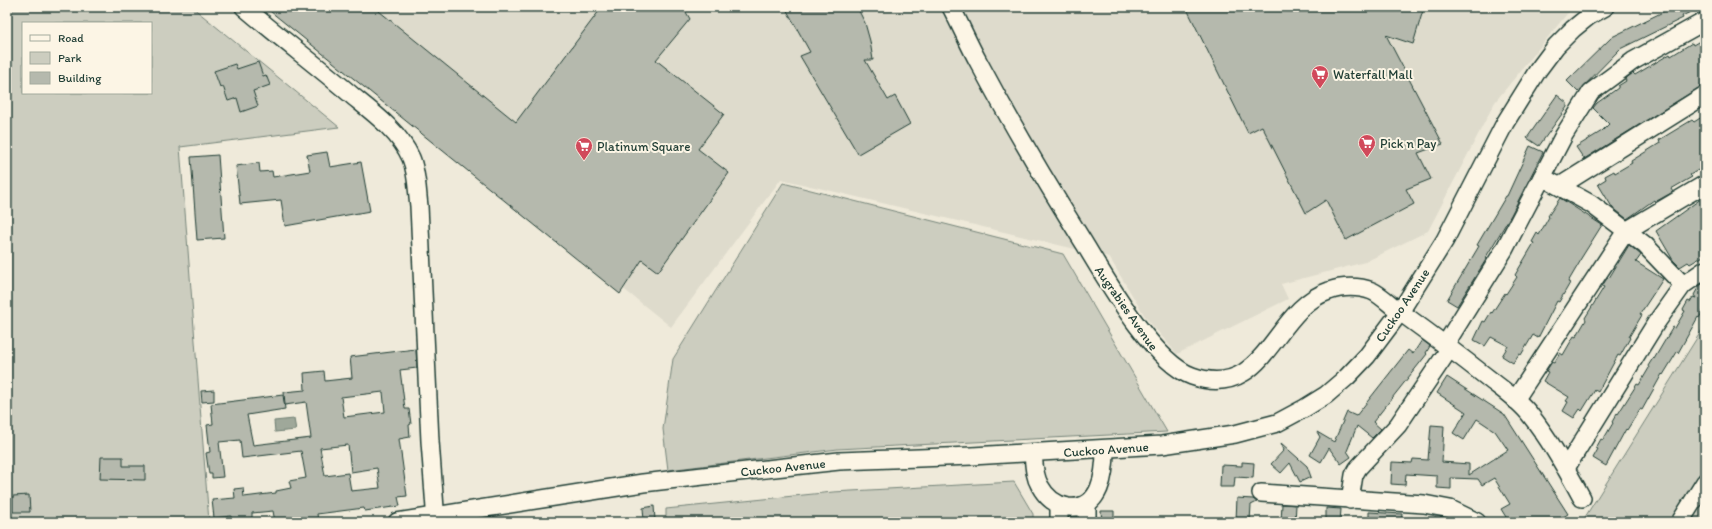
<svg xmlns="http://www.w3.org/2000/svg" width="1712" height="529" font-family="Itim,sans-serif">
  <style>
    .built { fill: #dedbcc }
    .green { fill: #cccdbf; stroke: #76857a; fill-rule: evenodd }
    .water { fill: #9fa89a; stroke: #6c7d71 }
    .building { fill: #b5b9ad; stroke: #1f3d34; fill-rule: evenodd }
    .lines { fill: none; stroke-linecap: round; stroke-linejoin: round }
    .minor-casing { stroke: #1f3d34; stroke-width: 20 }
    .minor { stroke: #fcf5e5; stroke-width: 17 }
    .labels { text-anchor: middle; stroke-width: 4; stroke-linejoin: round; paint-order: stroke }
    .poi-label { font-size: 13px; fill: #1f3d34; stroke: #fcf5e5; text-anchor: start }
    .street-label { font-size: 13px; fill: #1f3d34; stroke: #fcf5e5 }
  </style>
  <rect width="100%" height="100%" fill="#efeada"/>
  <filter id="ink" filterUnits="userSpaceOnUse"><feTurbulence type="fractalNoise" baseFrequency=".025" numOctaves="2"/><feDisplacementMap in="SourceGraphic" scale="8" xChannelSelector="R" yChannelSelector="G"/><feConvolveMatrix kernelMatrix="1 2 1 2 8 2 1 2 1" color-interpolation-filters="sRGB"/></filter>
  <g filter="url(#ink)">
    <!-- built -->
    <path class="built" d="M273,7H1575L1571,9L1495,102L1428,231L1365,262L1281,284L1288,299L1177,354L1146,318L1109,257L781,179L671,327Z"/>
    <!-- green -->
    <g class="green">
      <path d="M7,7H192L339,127L180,147L209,522H10L7,487ZM23,23H151V93H23Z"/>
      <path d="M783,183L1063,254L1167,432L838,449L668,470L663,429L673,359Z"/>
      <path d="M1705,325V522H1582Z"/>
      <path d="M1014,482L1033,514V522H666V509L833,492Z"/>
    </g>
    <!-- water -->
    <path class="water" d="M294,419L296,430L275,432L274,421Z"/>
    <!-- building -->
    <g class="building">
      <path d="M265,7H374L516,122L602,7H683L690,19L656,60L724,114L698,149L729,173L658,272L642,260L620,294Z"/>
      <path d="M785,7H857L865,23L870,41L873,60H865L888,100L895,96L910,124L858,154L800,56L810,52Z"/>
      <path d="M1186,7H1424L1413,44L1386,35L1443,144L1418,153L1431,179L1406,189L1414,204L1346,240L1326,200L1306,213L1262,126L1248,133Z"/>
      <path d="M1673,7H1701L1682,16L1683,18L1620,49L1578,92L1567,81L1612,37Z"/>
      <path d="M1705,38V85L1700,87L1584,159L1576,147L1602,131L1609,124L1593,108L1597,103L1618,88V86L1626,81L1625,79L1633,73L1635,75L1670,54L1671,56L1692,43L1693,45Z"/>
      <path d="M258,62L263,76L266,75L270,85L253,91L258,106L241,112L237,98L228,101L223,86L220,87L214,71L235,64L237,69Z"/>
      <path d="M1557,95L1567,103V107L1539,146L1527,138Z"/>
      <path d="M1705,115V166L1690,175L1692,177L1671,189L1673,192L1655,202L1654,200L1627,219L1612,207L1598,184L1606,179L1605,176L1614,171L1615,173L1632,163L1631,161L1660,143L1659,140L1692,120L1694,122Z"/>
      <path d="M1530,146L1543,152L1511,215L1486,257L1487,258L1457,306L1447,300L1479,246L1477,245L1506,196H1507Z"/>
      <path d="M327,152L330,167L361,162L370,211L285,226L281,200L240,204L236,166L259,163L260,172L272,171L273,177L310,171L307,155Z"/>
      <path d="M218,155L224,238L197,240L191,157Z"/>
      <path d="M1705,196V255L1690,264L1688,262L1680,267L1673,260L1656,231Z"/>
      <path d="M1560,198L1602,225L1580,260H1581L1568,282L1570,283L1559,302L1557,301L1538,338L1533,335L1521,355L1519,354L1513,363L1502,356L1508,346L1491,337L1485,346L1474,340L1483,321L1485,322L1491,312L1492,313L1505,293L1506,294L1517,277L1515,275L1534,243L1532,242L1537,233L1539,235L1549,217L1548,216Z"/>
      <path d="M1629,245L1641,255L1636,262L1663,279L1640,314L1642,315L1629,337L1630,338L1620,356L1618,355L1598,392L1595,390L1582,411L1580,409L1574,418L1563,411L1568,402L1566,401L1569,397L1543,381L1548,372L1546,371L1552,362L1554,363L1560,353L1563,355L1574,336L1576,337L1586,320L1585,318L1604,287L1602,286L1608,277L1609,278Z"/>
      <path d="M1705,282V314L1703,311L1699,318L1698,317L1678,353L1677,352L1663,375L1662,374L1642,410L1640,409L1627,430L1626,429L1606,466L1593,458L1598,449L1596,448L1601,439L1603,440L1613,423L1612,422L1617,413L1618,414L1637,384L1639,385L1649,368L1648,366L1653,358L1654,359L1673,327L1675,328L1685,311L1683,310L1688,301L1690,302L1693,297L1696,298L1694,295L1699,286Z"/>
      <path d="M1422,340L1430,346L1426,353L1427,354L1373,422L1381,429L1372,438L1357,426L1347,451L1351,457L1341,464L1329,448L1321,462L1310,455L1320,437L1317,432L1334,442L1347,412L1356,416L1408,350L1413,354Z"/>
      <path d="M416,349L417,368L400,370L405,409H409L411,424L409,425L410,437L399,439L407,496L398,497L400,506L365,511L364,508L317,514L318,520L307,522H275L273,511L252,513V518L231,520V516L214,518L212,500L235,498L234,489L243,488L244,497L276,493V491L291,488L289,481L306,478L301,451L242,458L240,440L219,442L223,477L212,478V474H209L206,453L210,452L207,425L213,424L211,404L283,395L285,409L247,415L253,445L311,438L306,402L285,405L284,392L305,390L304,373L324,371L325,381L352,378L350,357ZM383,392L385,412L344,417L341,397ZM348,445L351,472L377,468L380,488L351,491L348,473L325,476L320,448Z"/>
      <path d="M1447,377L1504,414L1568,514L1555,522H1509L1501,509L1510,504L1494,478L1482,485L1478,479L1451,478V489L1437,488V476L1406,474L1405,485L1391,484L1392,462L1412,463L1413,459L1428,460L1431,425L1444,426L1442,462L1469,464V475L1508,450L1495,431L1477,419L1464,440L1453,433L1466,412L1437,393Z"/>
      <path d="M214,390V401L202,402L201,391Z"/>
      <path d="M1281,443L1307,466L1311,477L1300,482L1290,463L1281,473L1271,464L1284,450Z"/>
      <path d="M101,457H123V466H145V480L100,479Z"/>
      <path d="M1242,462L1254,463L1253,478L1235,477L1234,487H1220L1221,465L1242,466Z"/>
      <path d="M29,495L30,512H13V496Z"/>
      <path d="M1237,498L1253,499L1257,502L1251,505L1250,521L1236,520Z"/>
      <path d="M1282,504L1296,505L1295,522H1281Z"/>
      <path d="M654,506L655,520L644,521L643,508Z"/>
      <path d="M1326,508L1341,509L1340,522H1326Z"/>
      <path d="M1101,511H1114V522H1102Z"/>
      <path d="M1369,512L1402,514L1401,522H1369Z"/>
    </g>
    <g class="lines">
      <defs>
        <g id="minor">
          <path d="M244,7C280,38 319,67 355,98C375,114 400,133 411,158C417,172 417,190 419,206L430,441L436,522"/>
          <path d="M951,7C961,26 969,45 979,63C1012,125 1047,184 1084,243C1106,279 1153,362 1192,376C1266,402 1273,309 1329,291C1342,286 1359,286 1372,291C1383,296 1392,307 1403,314C1432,335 1460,356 1488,378C1503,390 1520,401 1531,416C1551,441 1567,470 1582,498"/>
          <path d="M1542,177L1591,204L1645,245L1683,285"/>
          <path d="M1560,186L1705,95"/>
          <path d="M1445,345L1504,250L1564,135L1591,92L1633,61L1705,21"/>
          <path d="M1515,400L1626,231L1705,184"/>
          <path d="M1033,453C1034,464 1034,476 1040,486C1046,497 1055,505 1068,507C1101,511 1105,473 1105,449"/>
          <path d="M1566,468L1656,323L1683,285L1705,270"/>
          <path d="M1261,493L1424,504L1450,509L1477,522"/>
          <path d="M1350,500L1354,475L1358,468L1398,425L1450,348"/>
          <path d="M1087,504V522"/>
          <path d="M1059,505V522"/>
          <path d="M397,522L643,483L729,473L839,461L972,456L1162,445L1235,434L1277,423L1305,408L1326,395L1347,377L1367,356L1400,312L1445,240L1505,123L1538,70L1556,46L1573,29L1589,16L1605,7"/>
          <path d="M1680,522L1705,482"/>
        </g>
      </defs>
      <!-- minor casing -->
      <use href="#minor" class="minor-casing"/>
      <!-- minor -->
      <use href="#minor" class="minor"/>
    </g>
  </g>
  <!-- icons -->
  <defs>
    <symbol id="supermarket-pin" viewBox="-11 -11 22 30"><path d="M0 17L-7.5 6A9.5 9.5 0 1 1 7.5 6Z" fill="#d1495b" stroke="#fcf5e5"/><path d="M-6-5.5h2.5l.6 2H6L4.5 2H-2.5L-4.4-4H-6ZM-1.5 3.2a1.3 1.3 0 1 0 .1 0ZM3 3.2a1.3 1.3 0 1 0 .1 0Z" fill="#fff"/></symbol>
  </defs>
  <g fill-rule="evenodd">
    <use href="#supermarket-pin" x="1310" y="64" width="20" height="27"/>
    <use href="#supermarket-pin" x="1357" y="133" width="20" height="27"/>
    <use href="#supermarket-pin" x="574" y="136" width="20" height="27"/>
  </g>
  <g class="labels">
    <!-- poi labels -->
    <g class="poi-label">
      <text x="1333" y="79">Waterfall Mall</text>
      <text x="1380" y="148">Pick n Pay</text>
      <text x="597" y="151">Platinum Square</text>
    </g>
    <!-- street labels -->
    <g class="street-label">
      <text transform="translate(1402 305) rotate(-56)" y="5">Cuckoo Avenue</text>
      <text transform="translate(1127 308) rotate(55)" y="5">Augrabies Avenue</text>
      <text transform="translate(1106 449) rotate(-4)" y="5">Cuckoo Avenue</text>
      <text transform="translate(783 467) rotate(-6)" y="5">Cuckoo Avenue</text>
    </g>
  </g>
  <!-- margin -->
  <rect width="1712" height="529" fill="none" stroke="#fcf5e5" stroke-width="24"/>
  <rect x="12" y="12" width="1688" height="505" fill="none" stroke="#1f3d34" stroke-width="1.5" filter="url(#ink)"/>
  <!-- legend -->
  <rect x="22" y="22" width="130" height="72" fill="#fcf5e5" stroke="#a4ab9e"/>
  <rect x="30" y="35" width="20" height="6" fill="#fcf5e5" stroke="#a4ab9e"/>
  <text x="58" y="42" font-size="12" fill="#1f3d34">Road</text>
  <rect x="30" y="52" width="20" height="12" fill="#cccdbf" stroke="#a4ab9e"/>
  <text x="58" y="62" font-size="12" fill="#1f3d34">Park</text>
  <rect x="30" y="72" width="20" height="12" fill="#b5b9ad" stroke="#a4ab9e"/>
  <text x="58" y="82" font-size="12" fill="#1f3d34">Building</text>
</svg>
